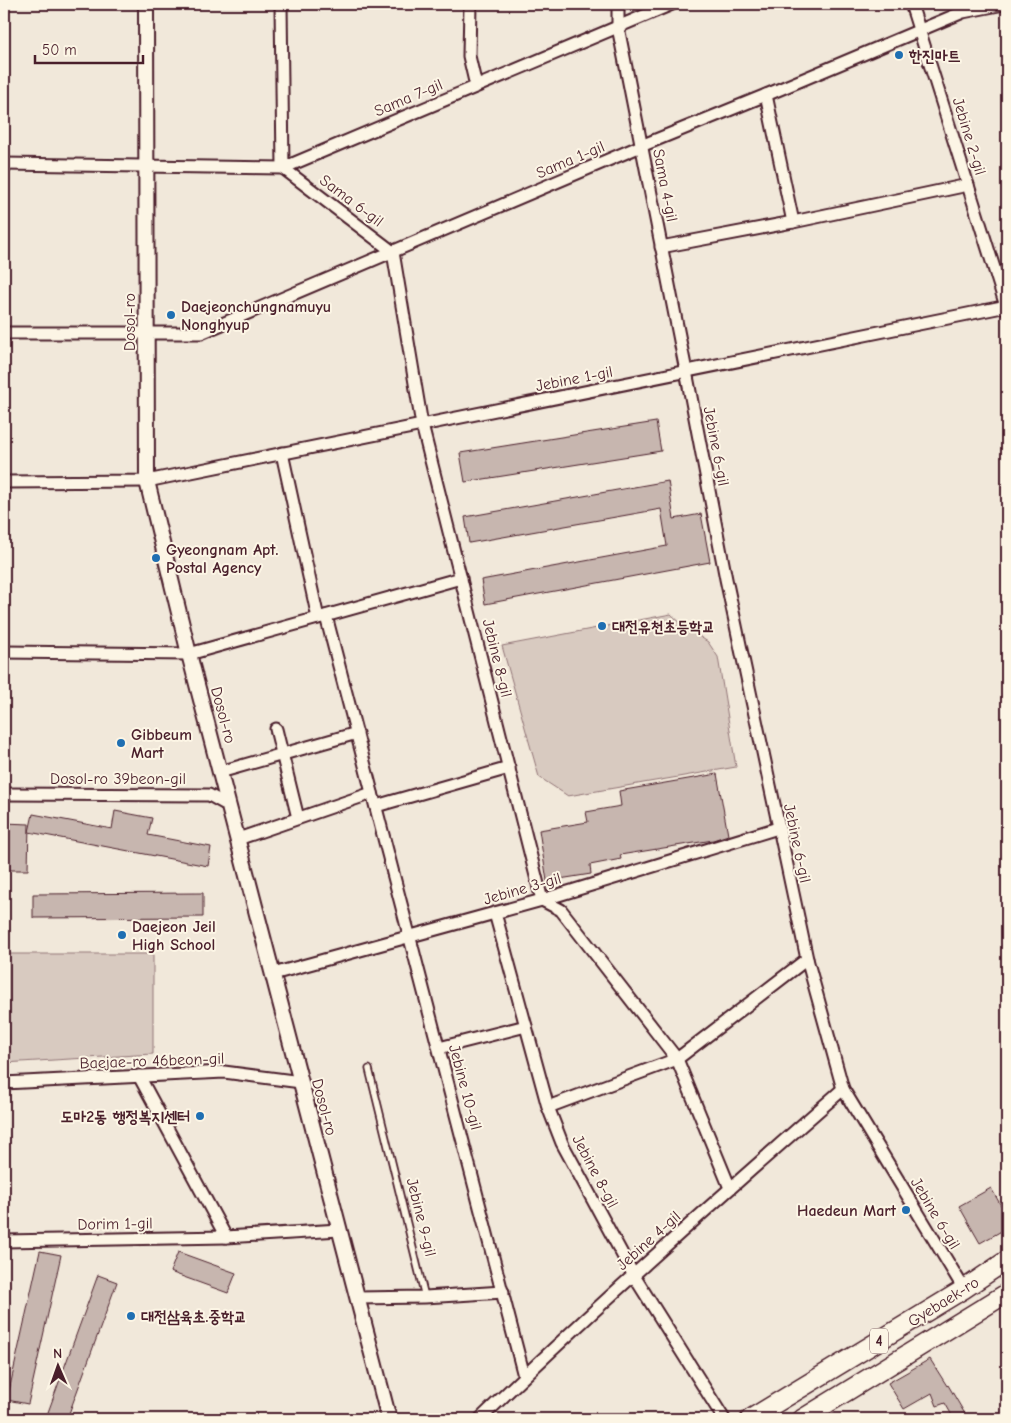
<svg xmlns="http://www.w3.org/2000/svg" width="1011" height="1423" font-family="'Comic Neue','Poor Story',sans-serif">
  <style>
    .pitch { fill: #d8cac0; stroke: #917476 }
    .building { fill: #c7b6af; stroke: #4a1f2b }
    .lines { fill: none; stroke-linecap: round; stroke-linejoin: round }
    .service-casing { stroke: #4a1f2b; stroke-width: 9 }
    .minor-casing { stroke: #4a1f2b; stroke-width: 15 }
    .tertiary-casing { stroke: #4a1f2b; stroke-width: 18 }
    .primary-casing { stroke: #4a1f2b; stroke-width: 21 }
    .service { stroke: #fcf5e5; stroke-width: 5.5 }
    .minor { stroke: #fcf5e5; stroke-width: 11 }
    .tertiary { stroke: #fcf5e5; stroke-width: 14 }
    .primary { stroke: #fcf5e5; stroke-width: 18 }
    .poi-dot { fill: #1f6fb2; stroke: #fcf5e5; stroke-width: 2 }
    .labels { text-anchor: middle; stroke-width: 4; stroke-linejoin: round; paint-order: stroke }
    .shield { fill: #fcf5e5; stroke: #7f5f63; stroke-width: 1 }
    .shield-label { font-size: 15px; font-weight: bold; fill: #4a1f2b }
    .poi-label { font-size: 16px; font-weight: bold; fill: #4a1f2b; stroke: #fcf5e5; text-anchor: start }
    .street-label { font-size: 16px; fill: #4a1f2b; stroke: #fcf5e5 }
  </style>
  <rect width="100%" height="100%" fill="#f1e8da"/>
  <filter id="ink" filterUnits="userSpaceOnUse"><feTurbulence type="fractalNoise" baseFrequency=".02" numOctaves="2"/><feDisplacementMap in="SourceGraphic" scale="10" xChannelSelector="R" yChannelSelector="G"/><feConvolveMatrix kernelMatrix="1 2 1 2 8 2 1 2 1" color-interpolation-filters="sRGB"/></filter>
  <g filter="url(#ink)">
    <!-- pitch -->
    <g class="pitch">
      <path d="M671,614L686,628L708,642L718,657L736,767L568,796L539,777L502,646Z"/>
      <path d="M4,954H153V1054L4,1063Z"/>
    </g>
    <!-- building -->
    <g class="building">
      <path d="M656,422L661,451L465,482L460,453Z"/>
      <path d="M668,481L674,519L701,514L710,562L485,604L481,580L667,546L661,509L469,543L465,517Z"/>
      <path d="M717,774L728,835L713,840L620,855L621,859L590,865L591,874L547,881L539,830L588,822L586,812L621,806L619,791Z"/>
      <path d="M115,811L152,818L148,835L211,847L208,866L29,832L33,814L112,829Z"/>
      <path d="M4,823L29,824L28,870H4Z"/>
      <path d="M203,893V917L33,918V894Z"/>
      <path d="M991,1188L1007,1216V1228L980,1243L959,1206Z"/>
      <path d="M40,1251L61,1255L28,1404L7,1400Z"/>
      <path d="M178,1252L236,1273L228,1293L170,1272Z"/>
      <path d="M98,1275L117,1282L67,1419H59L47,1415Z"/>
      <path d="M930,1359L947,1386L948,1385L968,1419H954L945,1403L937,1406L932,1393L904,1409L888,1383Z"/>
    </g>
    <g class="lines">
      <defs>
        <path id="service" d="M369,1069L425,1297"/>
        <g id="minor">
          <path d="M281,4L283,168L393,252L422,425L542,900L561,910L677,1059L730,1188"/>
          <path d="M470,4L469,56L476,86"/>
          <path d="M618,4V27L686,371L726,579L807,959L843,1089L964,1289"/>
          <path d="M911,4L1006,306"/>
          <path d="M766,95L793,222"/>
          <path d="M4,164L283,168L672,4"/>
          <path d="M661,247L793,222L968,185"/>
          <path d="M4,333H201L641,146L766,95L963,12L1004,4"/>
          <path d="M282,453L318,618"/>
          <path d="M4,482L147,481L1007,306"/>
          <path d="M326,616L524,1376"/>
          <path d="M4,652L189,654L461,578"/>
          <path d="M276,729L298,818"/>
          <path d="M220,772L357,733"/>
          <path d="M4,794L209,795L229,806"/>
          <path d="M376,806L509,768"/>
          <path d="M238,839L372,793"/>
          <path d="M495,913L548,1107L562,1143L634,1276L724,1419"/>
          <path d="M273,974L542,900L778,828"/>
          <path d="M439,1048L526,1026"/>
          <path d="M139,1076L226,1237"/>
          <path d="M4,1083L224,1072L301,1082"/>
          <path d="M548,1107L677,1059L807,959"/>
          <path d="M4,1241L226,1237L339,1230"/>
          <path d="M357,1298L425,1297L503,1292"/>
          <path d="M480,1419C597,1305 720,1197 843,1089"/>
        </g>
        <path id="tertiary" d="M146,4L147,481L189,654L389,1419"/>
        <g id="primary">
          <path d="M750,1419L964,1289L1007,1260"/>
          <path d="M802,1419L1007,1293"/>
        </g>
      </defs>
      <!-- service casing -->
      <use href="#service" class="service-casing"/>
      <!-- minor casing -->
      <use href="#minor" class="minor-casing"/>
      <!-- tertiary casing -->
      <use href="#tertiary" class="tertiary-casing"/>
      <!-- primary casing -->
      <use href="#primary" class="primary-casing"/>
      <!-- service -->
      <use href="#service" class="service"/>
      <!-- minor -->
      <use href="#minor" class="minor"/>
      <!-- tertiary -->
      <use href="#tertiary" class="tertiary"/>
      <!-- primary -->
      <use href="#primary" class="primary"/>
    </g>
  </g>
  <!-- markers -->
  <g class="poi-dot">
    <circle cx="899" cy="55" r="5"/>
    <circle cx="171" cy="315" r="5"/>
    <circle cx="156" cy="558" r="5"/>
    <circle cx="602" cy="626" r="5"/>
    <circle cx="121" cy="743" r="5"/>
    <circle cx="122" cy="935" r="5"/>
    <circle cx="200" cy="1116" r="5"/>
    <circle cx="906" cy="1210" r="5"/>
    <circle cx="131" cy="1316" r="5"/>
  </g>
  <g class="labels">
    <!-- shield labels -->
    <rect class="shield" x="870" y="1328.5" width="18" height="25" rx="4"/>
    <g class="shield-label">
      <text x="879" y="1346">4</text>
    </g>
    <!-- poi labels -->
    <g class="poi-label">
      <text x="909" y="61">한진마트</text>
      <text x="181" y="312">Daejeonchungnamuyu<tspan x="181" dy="18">Nonghyup</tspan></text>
      <text x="166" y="555">Gyeongnam Apt.<tspan x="166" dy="18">Postal Agency</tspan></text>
      <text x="612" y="632">대전유천초등학교</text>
      <text x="131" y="740">Gibbeum<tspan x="131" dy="18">Mart</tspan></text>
      <text x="132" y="932">Daejeon Jeil<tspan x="132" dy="18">High School</tspan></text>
      <text x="190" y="1122" text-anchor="end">도마2동 행정복지센터</text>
      <text x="896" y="1216" text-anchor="end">Haedeun Mart</text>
      <text x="141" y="1322">대전삼육초.중학교</text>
    </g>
    <!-- street labels -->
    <g class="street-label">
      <text transform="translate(408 97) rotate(-23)" y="6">Sama 7-gil</text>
      <text transform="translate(970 136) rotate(73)" y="6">Jebine 2-gil</text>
      <text transform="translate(570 159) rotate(-23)" y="6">Sama 1-gil</text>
      <text transform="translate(666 185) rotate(79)" y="6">Sama 4-gil</text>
      <text transform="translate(352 200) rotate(37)" y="6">Sama 6-gil</text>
      <text transform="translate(129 322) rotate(-90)" y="6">Dosol-ro</text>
      <text transform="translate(574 378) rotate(-11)" y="6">Jebine 1-gil</text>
      <text transform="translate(717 446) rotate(79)" y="6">Jebine 6-gil</text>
      <text transform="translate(498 658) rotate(76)" y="6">Jebine 8-gil</text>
      <text transform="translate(224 715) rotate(75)" y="6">Dosol-ro</text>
      <text x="118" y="784">Dosol-ro 39beon-gil</text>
      <text transform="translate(798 843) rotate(78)" y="6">Jebine 6-gil</text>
      <text transform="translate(522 888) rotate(-16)" y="6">Jebine 3-gil</text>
      <text transform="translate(152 1060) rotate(-2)" y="6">Baejae-ro 46beon-gil</text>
      <text transform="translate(466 1087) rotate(75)" y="6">Jebine 10-gil</text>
      <text transform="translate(325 1107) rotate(75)" y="6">Dosol-ro</text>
      <text transform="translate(596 1171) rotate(62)" y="6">Jebine 8-gil</text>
      <text transform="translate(936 1213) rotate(59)" y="6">Jebine 6-gil</text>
      <text transform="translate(422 1217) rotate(76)" y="6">Jebine 9-gil</text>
      <text transform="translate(115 1223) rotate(-1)" y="6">Dorim 1-gil</text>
      <text transform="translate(648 1240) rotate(-42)" y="6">Jebine 4-gil</text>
      <text transform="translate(943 1301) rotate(-32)" y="6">Gyebaek-ro</text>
    </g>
  </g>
  <!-- margin -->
  <rect width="1011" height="1423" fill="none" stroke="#fcf5e5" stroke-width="20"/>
  <rect x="10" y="10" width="991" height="1403" fill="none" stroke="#4a1f2b" stroke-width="2" filter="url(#ink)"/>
  <!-- north arrow -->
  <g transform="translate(58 1366) rotate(358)" stroke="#fcf5e5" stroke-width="4" paint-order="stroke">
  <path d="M0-4L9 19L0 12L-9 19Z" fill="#4a1f2b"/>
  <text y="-8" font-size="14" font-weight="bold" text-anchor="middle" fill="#4a1f2b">N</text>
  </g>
  <!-- scale -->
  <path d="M35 55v8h108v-8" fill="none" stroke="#4a1f2b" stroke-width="2.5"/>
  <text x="42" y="55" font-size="15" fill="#4a1f2b" stroke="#fcf5e5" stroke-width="4" paint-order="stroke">50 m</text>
</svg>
